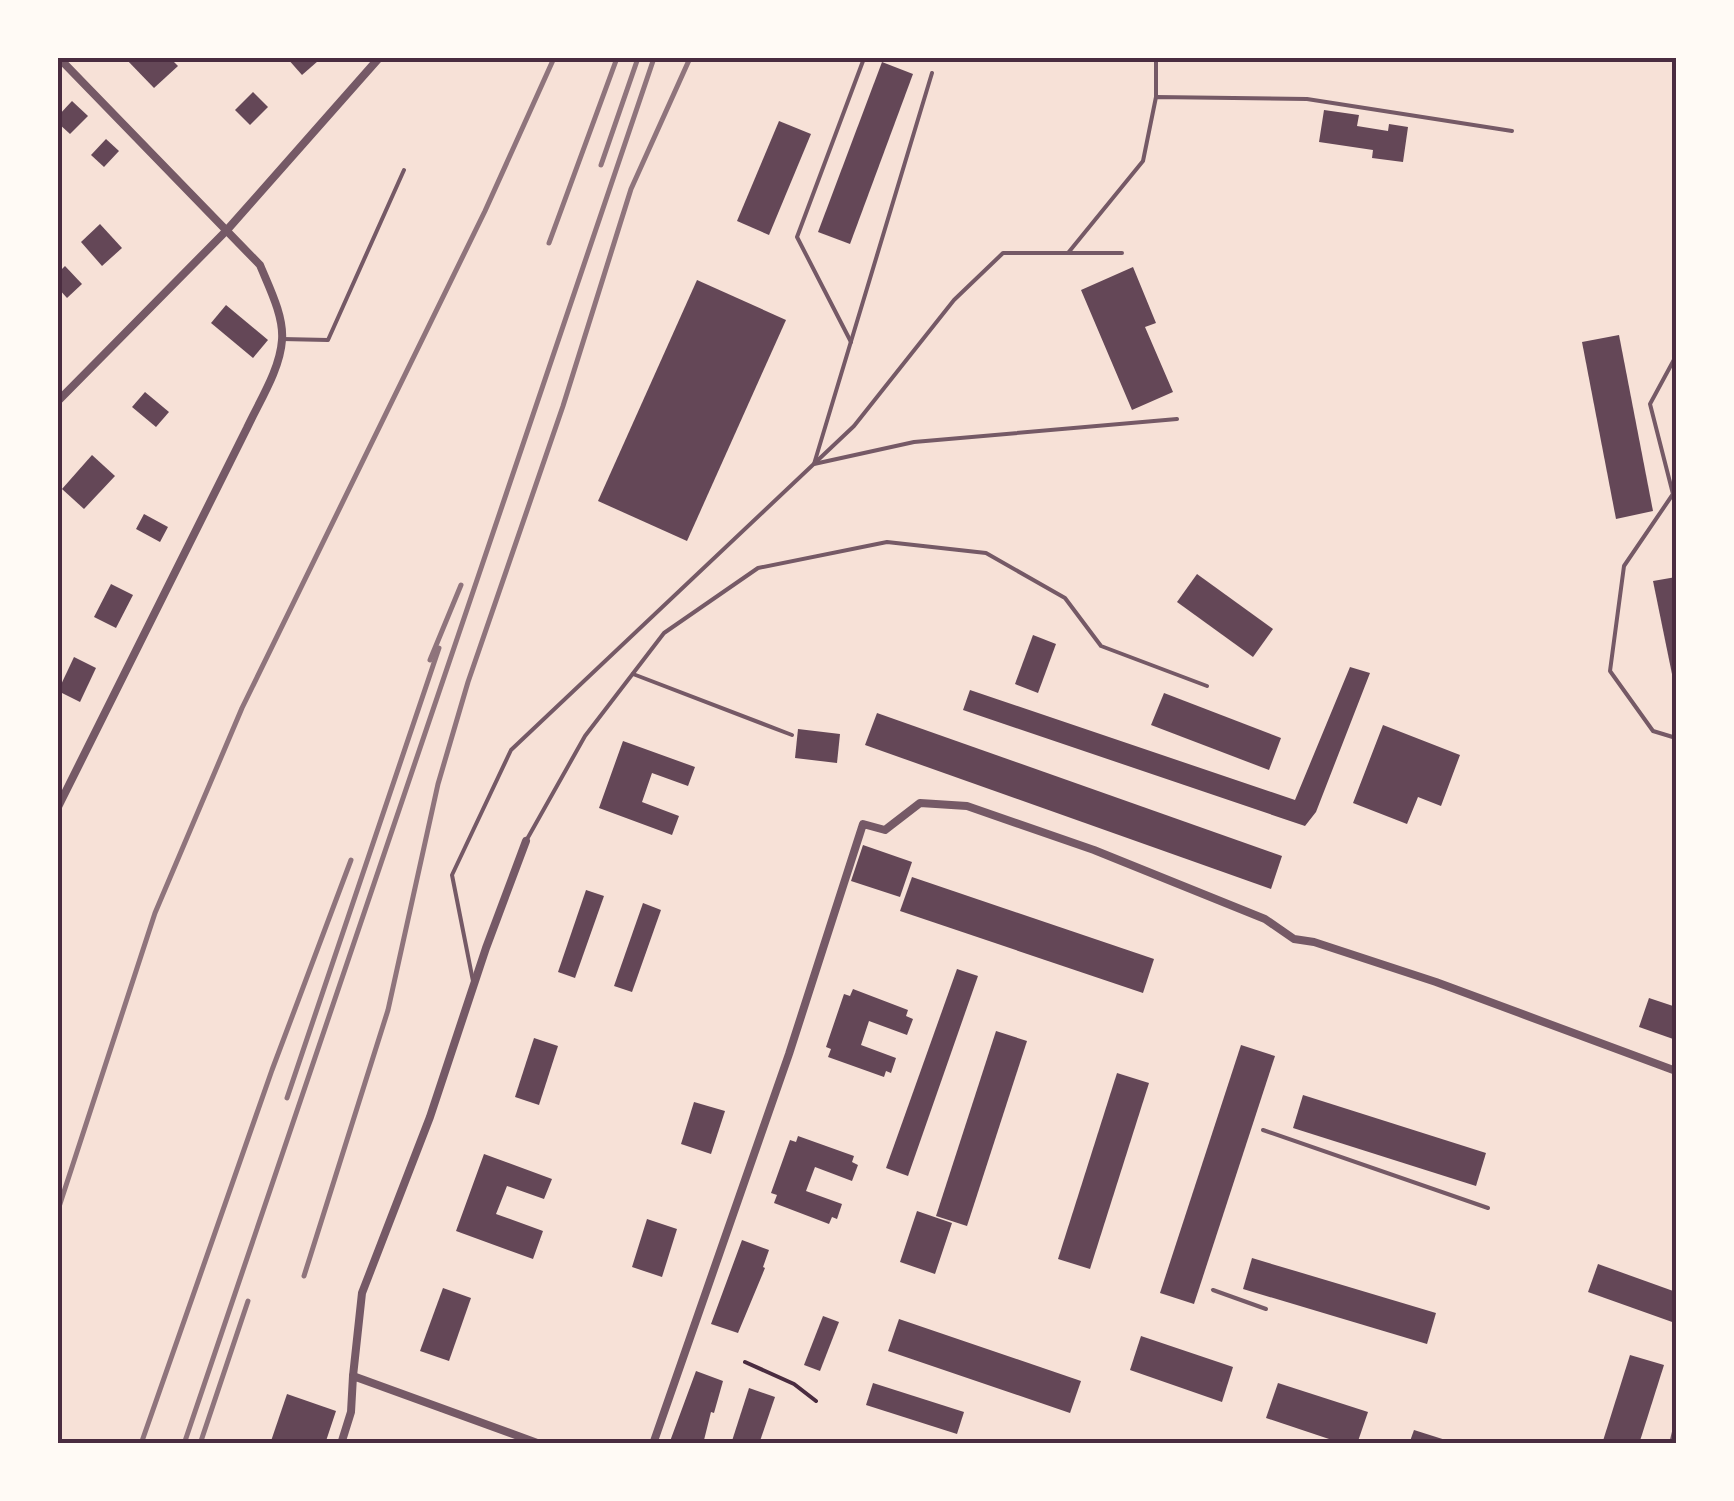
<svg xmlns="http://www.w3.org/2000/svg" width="1734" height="1501" font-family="'IBM Plex Serif',serif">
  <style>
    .building { fill: #644757 }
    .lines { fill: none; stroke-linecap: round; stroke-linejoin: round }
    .path { stroke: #4a2c40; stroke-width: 4 }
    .service { stroke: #755966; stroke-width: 4 }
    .minor { stroke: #755966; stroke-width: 8 }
    .rail { stroke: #8f747c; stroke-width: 5 }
    .neatline { fill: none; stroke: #4a2c40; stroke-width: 4 }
  </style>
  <rect width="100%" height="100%" fill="#f7e1d7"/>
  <!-- building -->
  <g class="building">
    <path d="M125,58H170L178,66L154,88Z"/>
    <path d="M287,58H315L318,61L302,75Z"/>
    <path d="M882,62L913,74L850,244L818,232Z"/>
    <path d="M253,92L268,107L250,125L235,110Z"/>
    <path d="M72,101L88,116L70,134L58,123V116Z"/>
    <path d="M1324,110L1359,115L1357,126L1388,131L1389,124L1408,127L1403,162L1372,158L1373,150L1319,142Z"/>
    <path d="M779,121L811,134L769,235L737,221Z"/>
    <path d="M106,139L119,151L104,167L91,155Z"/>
    <path d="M100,224L122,248L102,266L81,242Z"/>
    <path d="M65,266L82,284L67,298L58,288V273Z"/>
    <path d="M1133,267L1156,323L1145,327L1173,392L1132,410L1081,290Z"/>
    <path d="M697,280L786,320L687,541L598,501Z"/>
    <path d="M226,305L268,340L253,358L211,323Z"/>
    <path d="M1619,335L1653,511L1616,519L1582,342Z"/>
    <path d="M145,392L169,412L156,427L132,407Z"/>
    <path d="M92,455L115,476L84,509L62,489Z"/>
    <path d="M144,514L168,527L160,542L136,529Z"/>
    <path d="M1197,574L1273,629L1253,657L1177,602Z"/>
    <path d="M1676,577V678L1673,679L1653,581Z"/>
    <path d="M111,584L133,595L116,628L94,617Z"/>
    <path d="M1033,635L1056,644L1038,693L1015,684Z"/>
    <path d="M74,657L96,668L80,702L58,691Z"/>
    <path d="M1350,667L1370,673L1316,812L1305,826L963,710L970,690L1295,800Z"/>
    <path d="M1164,693L1281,738L1269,770L1151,725Z"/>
    <path d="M877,713L1282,856L1271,889L865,745Z"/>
    <path d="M1383,725L1460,755L1441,806L1418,797L1407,824L1353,803Z"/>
    <path d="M798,729L840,734L837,763L795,758Z"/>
    <path d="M623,741L695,767L688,786L652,773L642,802L679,816L672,835L599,808Z"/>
    <path d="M863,845L912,862L900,897L851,881Z"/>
    <path d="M912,877L1154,959L1143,993L900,911Z"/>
    <path d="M586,890L604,896L575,978L558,972Z"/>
    <path d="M643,903L661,910L632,992L614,986Z"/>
    <path d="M957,969L978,976L908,1176L886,1168Z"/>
    <path d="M853,989L908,1010L906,1016L913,1019L907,1035L869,1021L861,1045L896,1058L891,1073L886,1071L884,1077L828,1057L831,1049L826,1047L844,994L850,996Z"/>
    <path d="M1649,998L1676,1007V1040L1639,1027Z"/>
    <path d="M996,1031L1027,1041L967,1226L936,1216Z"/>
    <path d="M534,1038L558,1046L539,1105L515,1097Z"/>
    <path d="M1241,1045L1275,1056L1194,1304L1160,1293Z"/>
    <path d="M1117,1073L1149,1083L1090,1269L1058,1259Z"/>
    <path d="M1303,1095L1486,1153L1476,1186L1293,1128Z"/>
    <path d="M694,1102L725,1111L711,1154L681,1144Z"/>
    <path d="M798,1136L854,1156L852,1162L858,1165L852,1181L815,1167L806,1191L842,1204L837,1219L832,1217L829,1224L774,1203L777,1195L771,1193L790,1140L796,1142Z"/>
    <path d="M484,1154L552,1179L544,1199L507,1186L496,1214L543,1231L533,1259L456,1231Z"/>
    <path d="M917,1211L952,1223L935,1274L900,1262Z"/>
    <path d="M647,1219L677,1229L662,1277L632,1267Z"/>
    <path d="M742,1240L769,1250L763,1267L765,1268L738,1333L711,1324Z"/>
    <path d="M1252,1258L1436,1313L1427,1344L1243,1289Z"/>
    <path d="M1598,1264L1676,1292L1675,1323L1588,1292Z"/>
    <path d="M443,1288L471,1298L449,1361L420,1351Z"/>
    <path d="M823,1316L839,1322L820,1371L804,1365Z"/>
    <path d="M899,1319L1081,1381L1070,1413L888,1351Z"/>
    <path d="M1141,1336L1233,1367L1222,1402L1130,1370Z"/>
    <path d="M1630,1355L1664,1365L1639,1444H1602Z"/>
    <path d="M696,1371L723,1381L714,1413L711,1412L703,1444H669Z"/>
    <path d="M873,1383L964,1412L957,1434L866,1405Z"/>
    <path d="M1278,1383L1368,1412L1357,1444H1344L1266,1418Z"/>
    <path d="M749,1388L775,1397L759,1444H731Z"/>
    <path d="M287,1394L336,1411L325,1444H270Z"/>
    <path d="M1414,1430L1455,1443V1444H1409Z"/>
  </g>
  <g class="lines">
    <!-- path -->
    <path class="path" d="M745,1362L794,1384L816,1401"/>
    <!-- service -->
    <g class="service">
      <path d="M1156,58V97"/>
      <path d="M932,73L814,464L914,442L1177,419"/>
      <path d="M1068,253L1143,161L1156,97L1307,99L1512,131"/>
      <path d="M282,339L328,340L404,170"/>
      <path d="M851,342L797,237L863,61"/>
      <path d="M1676,356L1650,404L1673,494L1624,566L1610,671L1653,731L1676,738"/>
      <path d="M633,674L792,735"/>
      <path d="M526,841L585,736L664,633L758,568L887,542L986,553L1065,598L1101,646L1207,686"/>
      <path d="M473,981L452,875L511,750L854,426L954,300L1003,253H1122"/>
      <path d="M1263,1130L1488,1208"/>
      <path d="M1213,1290L1266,1309"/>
    </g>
    <!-- minor -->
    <g class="minor">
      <path d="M58,401L227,230L379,58"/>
      <path d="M58,807L247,428C259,402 280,370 282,340C284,316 269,287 260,265L59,58"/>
      <path d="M353,1376L362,1293L430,1117L486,948L526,841"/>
      <path d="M341,1444L351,1412L353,1376L540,1444"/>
      <path d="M653,1444L789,1054L863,824L885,830L920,803L967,806L1094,850L1265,919L1294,939L1314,942L1436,982L1676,1071"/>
      <path d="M1673,1444L1676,1432"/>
    </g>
    <!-- rail -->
    <g class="rail">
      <path d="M601,165L638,58"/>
      <path d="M549,243L617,58"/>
      <path d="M430,660L461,585"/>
      <path d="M287,1098L439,648"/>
      <path d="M58,1210L155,913L242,708L485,211L554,58"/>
      <path d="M304,1276L388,1010L438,784L468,682L563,406L631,189L690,58"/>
      <path d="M141,1444L272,1070L351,860"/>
      <path d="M184,1444L654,58"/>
      <path d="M200,1444L248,1301"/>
    </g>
  </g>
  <!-- border -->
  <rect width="1734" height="1501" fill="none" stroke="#fffaf5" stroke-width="120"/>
  <rect x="60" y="60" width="1614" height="1381" class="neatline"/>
</svg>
